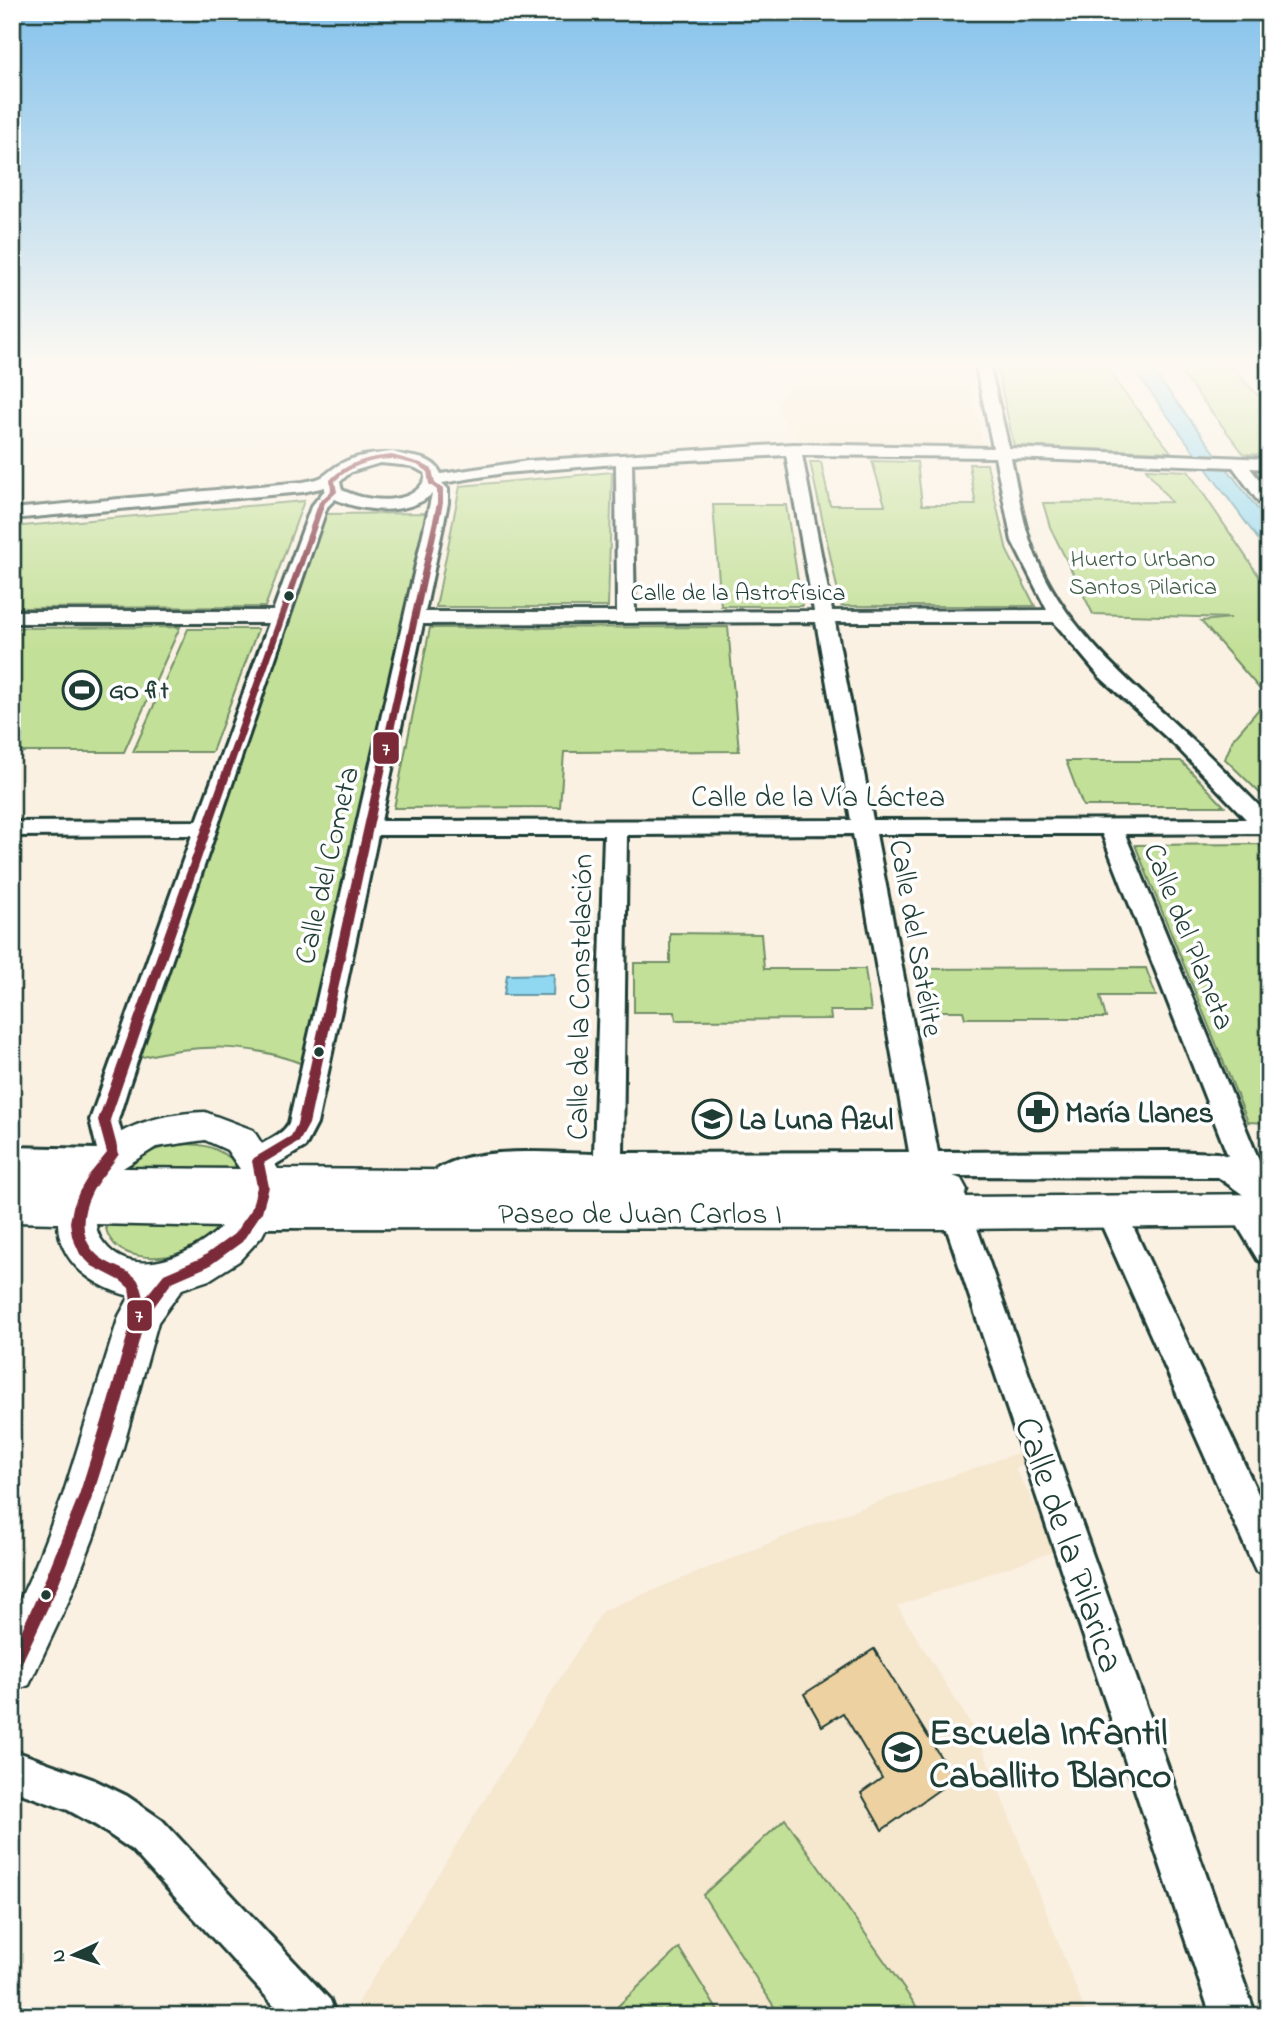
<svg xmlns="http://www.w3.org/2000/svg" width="1281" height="2028" font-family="'Indie Flower',sans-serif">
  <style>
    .built { fill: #f6e7cf }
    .green { fill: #c3e098; stroke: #718e66; stroke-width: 2 }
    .water { fill: #90d7f1; stroke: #6399a5; stroke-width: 2 }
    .building { fill: #edd1a1; stroke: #1f3d34; stroke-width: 2 }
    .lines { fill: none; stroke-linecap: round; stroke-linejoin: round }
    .minor-casing { stroke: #1f3d34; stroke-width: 6 }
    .major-casing { stroke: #1f3d34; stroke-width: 5 }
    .minor { fill: #fff; fill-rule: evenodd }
    .major { fill: #fff; fill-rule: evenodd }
    .bus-1-casing { stroke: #fff; stroke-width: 6 }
    .bus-1 { fill: #7a2b37; fill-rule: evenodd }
    .bus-dot { fill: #1f3d34; stroke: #fff; stroke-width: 2.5 }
    .labels { text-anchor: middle; stroke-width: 7; stroke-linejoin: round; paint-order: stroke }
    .far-park-label { font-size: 24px; fill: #405e48; stroke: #fff }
    .far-street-label { font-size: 24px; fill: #1f3d34; stroke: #fff }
    .far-poi-label { font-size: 24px; font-weight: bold; fill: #1f3d34; stroke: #fff; text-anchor: start }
    .street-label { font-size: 30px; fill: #1f3d34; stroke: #fff }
    .poi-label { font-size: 30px; font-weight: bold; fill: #1f3d34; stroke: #fff; text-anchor: start }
    .near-street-label { font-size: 37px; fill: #1f3d34; stroke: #fff }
    .near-poi-label { font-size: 37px; font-weight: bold; fill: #1f3d34; stroke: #fff; text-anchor: start }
    .line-badge { stroke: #fff; stroke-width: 2.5 }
    .badge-label { font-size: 19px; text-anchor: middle; font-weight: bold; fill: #fff }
  </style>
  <rect width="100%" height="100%" fill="#faf1e3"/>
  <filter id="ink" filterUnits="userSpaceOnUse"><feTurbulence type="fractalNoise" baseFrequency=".0143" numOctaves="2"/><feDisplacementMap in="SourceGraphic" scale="14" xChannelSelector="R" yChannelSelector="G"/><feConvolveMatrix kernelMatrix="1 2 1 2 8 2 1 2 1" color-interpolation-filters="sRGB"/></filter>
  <g filter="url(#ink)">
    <!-- built -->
    <g class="built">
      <path d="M790,367H966L982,444L799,442L777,409Z"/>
      <path d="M1023,1451L1026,1464L1015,1468L1040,1515H1044L1058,1550L897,1606L977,1734L1087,2016H367L357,2004L602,1611L821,1522Z"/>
    </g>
    <!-- green -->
    <g class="green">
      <path d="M997,367H1109L1119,386L1171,452L1014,446Z"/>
      <path d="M1177,367H1235L1245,382L1269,406V455L1244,454Z"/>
      <path d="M872,461L917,462L922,505H976L969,464H987L1007,551L1035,606H841L810,462H821L830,505H885Z"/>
      <path d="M1146,469L1188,471L1269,591V802L1225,759L1233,739L1264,703L1265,695L1201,621L1231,618L1093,614L1050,527L1043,503L1171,502Z"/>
      <path d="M612,472L608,607H436L460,486Z"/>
      <path d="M304,501L265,607L12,608V527Z"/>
      <path d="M713,505H786L802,606H721Z"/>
      <path d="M431,513L305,1065C249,1042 196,1044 138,1058L325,514Z"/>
      <path d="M180,627L124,752H12V628Z"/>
      <path d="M728,627L739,751L564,752L560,807L394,808L430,628Z"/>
      <path d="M188,629H258L212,752H133Z"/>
      <path d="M1066,761H1181L1224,806H1083Z"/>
      <path d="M1259,844L1269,857V1123L1248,1122L1135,845Z"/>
      <path d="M670,933L761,934L764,969H865L871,1011H830L831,1019L676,1020L675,1012H634V963H670Z"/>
      <path d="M1146,968L1156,996H1100L1106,1018H965L963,1011H925L914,969Z"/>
      <path d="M180,1144C207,1144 215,1147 236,1162L239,1176L123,1172C141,1155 155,1147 180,1144Z"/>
      <path d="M105,1220L229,1224C218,1232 206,1244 193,1249C165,1262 106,1264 105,1220Z"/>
      <path d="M785,1819L923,2016H780L703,1895Z"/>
      <path d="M679,1948L721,2016H619L615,2009Z"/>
    </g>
    <!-- water -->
    <g class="water">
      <path d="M1132,367H1150L1269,524V554Z"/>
      <path d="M554,974L553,995H504L507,975Z"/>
    </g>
    <!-- building -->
    <path class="building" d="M874,1649L954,1779L882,1830L861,1793L882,1778L843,1713L822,1726L804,1694Z"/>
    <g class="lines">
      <defs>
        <g id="minor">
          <path d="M976,367H990L1009,448L1269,459V469L1250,468L1269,492V509L1263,508L1233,467L1011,458C1017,485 1021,514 1030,541C1058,625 1127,678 1189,737C1217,762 1242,789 1269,816V836L1260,833L1125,834L1269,1185L1265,1196L1255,1199L1245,1196L1218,1177L943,1176L944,1181L939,1190L929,1193L919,1190L913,1176L487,1178C480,1179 471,1179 465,1183C449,1191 443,1203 425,1197L420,1188C444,1140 548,1154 594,1154L604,835H378L317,1124L305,1147L268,1169L258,1173L248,1169L243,1161C253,1142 279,1141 289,1123L432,494C407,516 363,512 335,499L327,507L128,1088L118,1120L127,1154L123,1162L118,1164L115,1169L105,1173L12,1171V1147L97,1149L90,1120L192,835L12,836V822L197,821L269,623H12V611H273L311,507L325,490V487L303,492L12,519V509L303,482C325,478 320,478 337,466C358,452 390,452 414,457C425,459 436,462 441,474L528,461L793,444L993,448ZM786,455L814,611L635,612L632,463ZM802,455L995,457L1012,541L1047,610L832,611ZM380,463L412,466L425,473L426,477C414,508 365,502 342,490L340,482L350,472ZM616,464L617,612H425L448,503V489L442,483L504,473ZM816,622L851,820L381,821L423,624ZM835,622H1054L1100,677L1176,746L1246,819L873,820ZM853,834L909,1152L623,1153L627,835ZM876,834H1102L1228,1156L1218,1153L1170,1151L938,1152Z"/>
          <path d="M951,1185L961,1188L966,1197L1256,2016H1211L936,1197L941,1188Z"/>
          <path d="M1110,1197L1121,1201L1269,1517V1576L1256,1571L1095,1210L1099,1201Z"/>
          <path d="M1243,1197C1272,1208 1269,1239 1269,1264L1258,1260L1228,1210L1232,1201Z"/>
          <path d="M12,1750L92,1779L127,1796L162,1820L330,2000L336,2016H284L132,1850L97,1826L68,1810L12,1790Z"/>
        </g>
        <path id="major" d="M205,1112L253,1130L278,1169L948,1174L961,1179L967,1190L963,1197L1269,1194V1226L956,1229L266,1228L262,1236L239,1261L209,1280L182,1289L158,1322L122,1451L93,1539L69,1600L29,1685L12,1692V1617L35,1567L63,1495L119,1316L130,1296C94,1287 59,1263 58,1223L12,1222V1167L78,1168C111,1128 154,1114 205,1112ZM205,1140L227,1150L240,1169L123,1168L156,1147ZM96,1224L221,1227C196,1253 139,1280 108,1248C101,1240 97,1235 96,1224Z"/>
      </defs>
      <!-- minor casing -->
      <use href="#minor" class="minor-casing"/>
      <!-- major casing -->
      <use href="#major" class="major-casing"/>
      <!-- minor -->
      <use href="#minor" class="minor"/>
      <!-- major -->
      <use href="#major" class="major"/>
      <defs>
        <path id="bus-1" d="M392,455L421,463L432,469L435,483L443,489V503L309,1124L299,1142L264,1163L269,1187L262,1212L242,1242L209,1266L172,1282L145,1319L121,1406L93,1495L57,1588L17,1673L12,1676V1651L46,1577L79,1495L107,1406L133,1316L129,1288L121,1281L92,1266L80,1254L72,1236L70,1222L73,1207L79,1192L89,1175L107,1153L98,1120L319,502L331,491L330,480C347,462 368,457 392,455ZM392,459L417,465L427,471L429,484L437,490V503L297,1124L291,1136L254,1158L252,1161L257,1187L251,1210L234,1234L201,1258L164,1274L144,1299C143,1292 141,1285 137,1279C130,1271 118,1268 109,1263C81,1249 78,1220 91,1194C98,1179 110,1168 119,1154L110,1120L325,503L337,492L335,481C351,465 370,460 392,459Z"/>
      </defs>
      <!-- bus-1 casing -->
      <use href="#bus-1" class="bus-1-casing"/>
      <!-- bus-1 -->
      <use href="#bus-1" class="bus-1"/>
    </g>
  </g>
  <!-- sky -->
  <linearGradient id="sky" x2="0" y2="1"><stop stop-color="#85c2ec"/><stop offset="0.56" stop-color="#fdf9f2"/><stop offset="1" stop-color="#fdf9f2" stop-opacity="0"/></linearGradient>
  <rect width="1281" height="651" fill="url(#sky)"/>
  <!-- icons -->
  <defs>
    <symbol id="stadium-ring" viewBox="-11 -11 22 22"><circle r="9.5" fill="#fff" stroke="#1f3d34" stroke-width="1.5"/><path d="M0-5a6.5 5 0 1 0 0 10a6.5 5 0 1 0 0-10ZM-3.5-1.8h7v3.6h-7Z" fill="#1f3d34"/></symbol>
    <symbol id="pharmacy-ring" viewBox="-11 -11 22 22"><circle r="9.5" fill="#fff" stroke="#1f3d34" stroke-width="1.5"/><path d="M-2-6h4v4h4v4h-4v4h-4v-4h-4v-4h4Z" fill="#1f3d34"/></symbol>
    <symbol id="school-ring" viewBox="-11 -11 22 22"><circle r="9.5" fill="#fff" stroke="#1f3d34" stroke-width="1.5"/><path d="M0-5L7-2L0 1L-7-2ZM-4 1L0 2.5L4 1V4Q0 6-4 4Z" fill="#1f3d34"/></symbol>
  </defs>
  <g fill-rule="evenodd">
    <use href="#stadium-ring" x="60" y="668" width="44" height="44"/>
    <use href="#pharmacy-ring" x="1016" y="1090" width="44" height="44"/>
    <use href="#school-ring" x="690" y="1097" width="44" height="44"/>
    <use href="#school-ring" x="880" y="1730" width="44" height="44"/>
  </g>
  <!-- markers -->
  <g class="bus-dot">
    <circle cx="289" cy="596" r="6"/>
    <circle cx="319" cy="1052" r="6"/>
    <circle cx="46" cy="1595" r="6"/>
  </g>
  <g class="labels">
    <!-- far-park labels -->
    <g class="far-park-label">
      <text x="1143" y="566">Huerto Urbano<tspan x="1143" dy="28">Santos Pilarica</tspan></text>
    </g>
    <!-- far-street labels -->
    <g class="far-street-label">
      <text x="738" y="600">Calle de la Astrofísica</text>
    </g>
    <!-- far-poi labels -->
    <g class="far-poi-label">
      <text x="109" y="698">GO fit</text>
    </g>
    <!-- street labels -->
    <g class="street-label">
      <text x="818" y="806">Calle de la Vía Láctea</text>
      <text transform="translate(326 865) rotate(-77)" y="10">Calle del Cometa</text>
      <text transform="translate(1190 936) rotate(68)" y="10">Calle del Planeta</text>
      <text transform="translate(917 938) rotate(80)" y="10">Calle del Satélite</text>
      <text transform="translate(579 997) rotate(-89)" y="10">Calle de la Constelación</text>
      <text x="640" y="1223">Paseo de Juan Carlos I</text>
    </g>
    <!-- poi labels -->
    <g class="poi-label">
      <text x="1065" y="1122">María Llanes</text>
      <text x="739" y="1129">La Luna Azul</text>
    </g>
    <!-- near-street labels -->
    <g class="near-street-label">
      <text transform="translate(1071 1544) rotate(71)" y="13">Calle de la Pilarica</text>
    </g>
    <!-- near-poi labels -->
    <g class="near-poi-label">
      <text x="929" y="1744">Escuela Infantil<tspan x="929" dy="43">Caballito Blanco</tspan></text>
    </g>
  </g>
  <g class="line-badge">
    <rect x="372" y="731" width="28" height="34" rx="7" fill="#7a2b37"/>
    <rect x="126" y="1299" width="27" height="33" rx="7" fill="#7a2b37"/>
  </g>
  <g class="badge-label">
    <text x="386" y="755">7</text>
    <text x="139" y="1322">7</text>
  </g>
  <!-- margin -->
  <rect width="1281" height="2028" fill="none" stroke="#fff" stroke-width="42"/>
  <rect x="21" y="21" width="1239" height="1986" fill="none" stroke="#1f3d34" stroke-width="2.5" filter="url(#ink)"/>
  <!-- north arrow -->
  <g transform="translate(74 1955) rotate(266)" stroke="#ffffff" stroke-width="5" paint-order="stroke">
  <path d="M0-5L12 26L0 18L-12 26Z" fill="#1f3d34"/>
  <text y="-10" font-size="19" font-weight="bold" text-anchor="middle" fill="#1f3d34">N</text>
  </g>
</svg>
